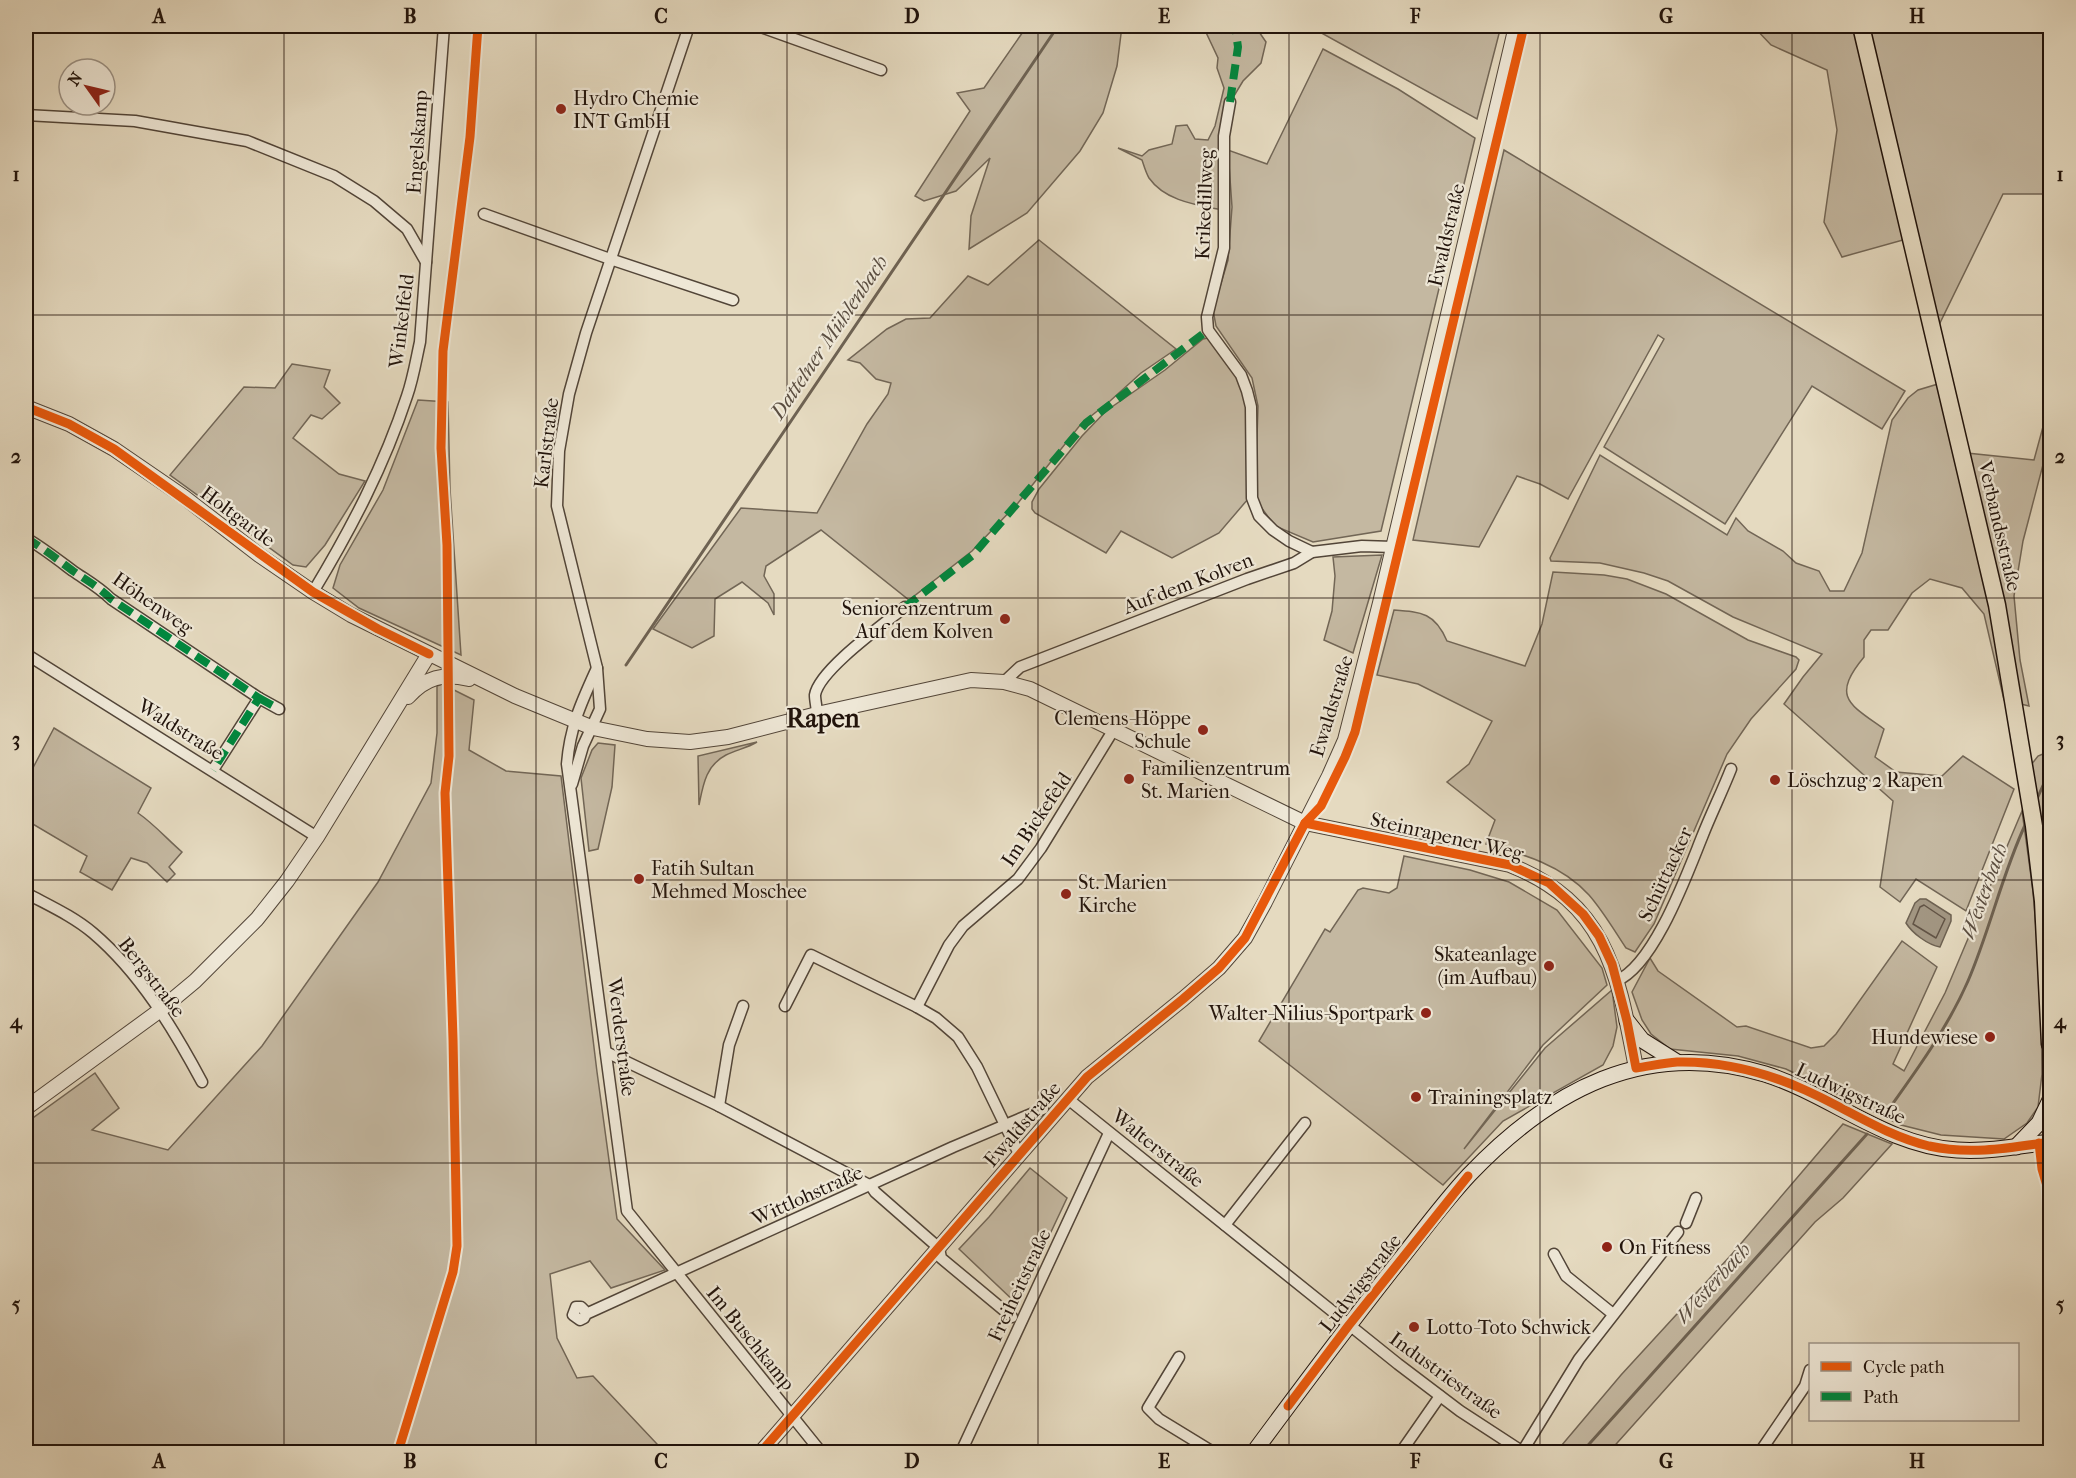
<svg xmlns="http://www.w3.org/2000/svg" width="2076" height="1478" font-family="'IM FELL French Canon',serif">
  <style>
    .green { fill: #c4b8a1; stroke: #726656; stroke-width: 1.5 }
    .water { fill: #a29682; stroke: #6e6252; stroke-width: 1.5 }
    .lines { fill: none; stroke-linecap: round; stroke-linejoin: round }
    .shore { stroke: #625446; stroke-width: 1.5 }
    .stream { stroke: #6e6252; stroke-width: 3 }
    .minor-casing { stroke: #524538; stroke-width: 13 }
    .tertiary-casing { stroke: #524538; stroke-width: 16 }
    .secondary-casing { stroke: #21130b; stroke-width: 17 }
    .primary-casing { stroke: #21130b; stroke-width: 19 }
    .minor { stroke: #eee7d6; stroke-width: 10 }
    .tertiary { stroke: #eee7d6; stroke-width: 14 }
    .secondary { stroke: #eee7d6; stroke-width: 15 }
    .primary { stroke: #e5dac0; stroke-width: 16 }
    .quiet { stroke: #00873e; stroke-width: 8; stroke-dasharray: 15 8; stroke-linecap: butt }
    .cycleway-casing { stroke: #eee7d6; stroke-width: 13 }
    .cycleway { stroke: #e8590c; stroke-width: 9 }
    .grid { fill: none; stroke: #21130b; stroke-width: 1.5; stroke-opacity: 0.55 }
    .poi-dot { fill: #8f2418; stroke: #eee7d6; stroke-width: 2 }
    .labels { text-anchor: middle; stroke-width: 4.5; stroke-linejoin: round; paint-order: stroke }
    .poi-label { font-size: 20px; fill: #21130b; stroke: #eee7d6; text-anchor: start }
    .street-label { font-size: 20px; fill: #21130b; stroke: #eee7d6 }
    .water-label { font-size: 21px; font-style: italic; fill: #5b4e41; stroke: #eee7d6 }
    .district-label { font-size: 26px; font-weight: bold; fill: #21130b; stroke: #eee7d6 }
    .neatline { fill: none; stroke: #21130b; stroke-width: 2 }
    .grid-label { font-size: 20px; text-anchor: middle; font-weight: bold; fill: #21130b }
  </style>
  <rect width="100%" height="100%" fill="#e5dac0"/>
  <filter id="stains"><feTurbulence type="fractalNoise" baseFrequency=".00333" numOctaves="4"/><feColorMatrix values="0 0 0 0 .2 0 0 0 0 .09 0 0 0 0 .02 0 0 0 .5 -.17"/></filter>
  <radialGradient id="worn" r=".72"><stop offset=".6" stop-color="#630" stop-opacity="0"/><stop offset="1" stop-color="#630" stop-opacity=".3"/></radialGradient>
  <!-- green -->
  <g class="green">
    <path d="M1027,26H1122L1117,66L1103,113L1080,151L1027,213L969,249L971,216L990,158L956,191L924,201L915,196L970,111L957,93L984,88Z"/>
    <path d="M1203,26H1255L1266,42L1261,63L1243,81L1223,114L1222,210C1197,205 1165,201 1149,178C1146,173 1144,166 1142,160L1118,148L1142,156L1149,150L1172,144L1176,126L1187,125L1195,139L1208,140L1215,126L1224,88L1217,68L1218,58Z"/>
    <path d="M1319,26H1501L1477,119L1316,30Z"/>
    <path d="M1753,26H1854L1903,240L1842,257L1824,222L1837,130L1827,70L1771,45Z"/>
    <path d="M1867,26H2050V194H2003L1937,329Z"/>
    <path d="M1323,49L1398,89L1475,138L1381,531L1313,542L1275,526L1255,499L1258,406L1252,378L1216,326L1213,310L1228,260L1232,207L1228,150L1267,164Z"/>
    <path d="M1504,150L1905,391L1882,429L1812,386L1725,524L1604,447L1664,339L1658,335L1568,499L1540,484L1517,476L1479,547L1413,540Z"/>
    <path d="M1039,240L1176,349L1141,373L1110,401L1081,424L1018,503L972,551L909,600L821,530L766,566L764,576L774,594V615L768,603L742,582L715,599L714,636L692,648L653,629L741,508L817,513L867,424L888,394L891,383L876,379L860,363L848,360L887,329L906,319L930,318L968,276L988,285Z"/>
    <path d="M1208,338L1239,380L1247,397L1248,499L1219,533L1172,558L1121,531L1106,553L1035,513L1032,509V502L1039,489L1082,436L1106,411L1165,370L1203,339Z"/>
    <path d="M292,364L330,370L324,387L340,403L322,419L311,415L293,438L339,474L365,481L325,545L306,567L293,565L170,475L244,387L275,388Z"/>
    <path d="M1938,384L1967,453L2034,460L2050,401V438L2023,541L2014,596L2020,660L2029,706L2004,700L1984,614L1962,588L1930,579L1912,593L1888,630H1871L1864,640V657C1831,697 1849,704 1884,729L1875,757L1896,772L1942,776L1963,756L2014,789L1966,911L1916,879L1900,902L1880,887L1893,801L1784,704L1803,677L1822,654L1733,617L1668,581L1644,573L1600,563L1551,561L1550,558L1600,455L1727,535L1736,518L1748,531L1783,551L1796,563L1819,571L1830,591H1844L1862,553L1892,420L1908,398L1918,390Z"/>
    <path d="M418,400L448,402L450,489L461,655L359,608L333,588L340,565L383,490Z"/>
    <path d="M1382,555L1353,653L1324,640L1332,611L1335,576L1333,557Z"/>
    <path d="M1553,572L1604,575L1627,579L1666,594L1748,640L1796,657L1799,660L1796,669L1751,719L1727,754L1654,924L1635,952L1626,948C1614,930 1603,911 1589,895C1562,865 1523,854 1486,844L1495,820L1447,782L1469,764L1492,721L1418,684L1377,675L1394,610C1422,612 1435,613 1447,641L1525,666L1542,624Z"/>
    <path d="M442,684L474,700L469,750L506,771L561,776L597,1072L617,1219L665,1270L611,1288L590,1261L550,1274L557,1338L577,1378L593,1376L657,1444L651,1452H26V1123L95,1073L119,1108L92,1130L168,1150L262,1046L378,882L431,783L437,733V686Z"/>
    <path d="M2050,726V819L2039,820L2031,765L2038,756L2043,754Z"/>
    <path d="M54,728L151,788L138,813C154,824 167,839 182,852L169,867L175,874L167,882L147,863L131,858L112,890L80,872L87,856L26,820V781Z"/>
    <path d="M757,742C747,748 736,750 726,755C706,765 703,785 699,805L698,756Z"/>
    <path d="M598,743L615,745L612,787L598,849L589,851L581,778L592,750Z"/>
    <path d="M2022,811L2033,891L2041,991L2042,1074L2038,1107L2027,1123L2004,1139L1941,1135L1901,1125L1786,1069L1738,1056L1670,1049L1651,1034L1642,1020L1632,992L1650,958L1658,971L1737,1027L1746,1026L1811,1048L1824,1046L1836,1034L1902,941L1937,967L1893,1064L1904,1071L1945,993Z"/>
    <path d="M1404,856L1470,870L1509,882L1557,910L1602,968L1607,985L1543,1045L1464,1149L1545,1048L1612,990L1617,1027L1613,1046L1603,1065L1503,1121L1443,1185L1259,1041L1325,929L1330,932L1358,890L1363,888L1389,893L1397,888Z"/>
    <path d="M1843,1124L1892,1144L1843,1198L1815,1222L1609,1452H1556L1621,1375L1732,1254Z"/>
    <path d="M1030,1168L1067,1198L1017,1304L959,1249L989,1217Z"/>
  </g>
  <!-- water -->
  <path class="water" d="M1920,899H1926L1951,915V921L1940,947C1928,945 1912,933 1906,923L1915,903Z"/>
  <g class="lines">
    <!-- shore -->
    <path class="shore" d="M1924,905L1945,919L1936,938L1913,924L1920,907Z"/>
    <!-- stream -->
    <g class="stream">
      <path d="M626,665L1058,26"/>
      <path d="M2036,801L2050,770"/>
      <path d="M1886,1113C1916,1071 1947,1029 1968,981C1990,930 2002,874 2026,823"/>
      <path d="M1582,1452L1867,1134"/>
    </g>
    <defs>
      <g id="minor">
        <path d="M758,26L881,70"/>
        <path d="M1230,102L1224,136V248L1207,317L1208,330L1241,375L1247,391L1251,407L1252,498L1259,516L1273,530L1289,541L1312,552"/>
        <path d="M26,115L135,121L247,141L334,176L374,201L407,229L426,262"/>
        <path d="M484,214L610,259L733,300"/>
        <path d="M26,538C43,548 57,559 73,571C86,580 99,587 111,599L259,698L213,770"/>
        <path d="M313,592C351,529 384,466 407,396C413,379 416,360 420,342L444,26"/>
        <path d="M26,654L317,837"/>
        <path d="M597,668C582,701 570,726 567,764L627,1211L821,1452"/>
        <path d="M1004,682L1020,667L1247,579L1294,563L1312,552L1362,546L1393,547"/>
        <path d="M259,698L279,709"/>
        <path d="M817,714C817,708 815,701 815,695C819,670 884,624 905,607"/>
        <path d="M572,784L583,746L600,709L597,668L557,506L559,451L569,394L586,333L689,26"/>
        <path d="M26,893C48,905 73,916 93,933C140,973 173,1028 202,1082"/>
        <path d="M1616,981C1654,966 1687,874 1702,837C1711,814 1722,792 1731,769"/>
        <path d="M785,1006L811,955L917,1007L936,1018L958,1037L977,1067L1019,1154"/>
        <path d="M917,1007L949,945L963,926L1018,879L1041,848L1114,729"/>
        <path d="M606,1052L719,1106L871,1186L875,1192L939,1248L941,1258L1012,1317"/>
        <path d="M1068,1099L1398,1364L1460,1411L1523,1452"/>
        <path d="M719,1106L729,1045L743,1006"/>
        <path d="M1686,1223L1696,1198"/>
        <path d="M1225,1225L1305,1123"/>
        <path d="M1554,1254L1566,1276L1613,1314"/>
        <path d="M586,1314L584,1310L581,1307H576L573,1315L580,1320L584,1318L586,1314L953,1147L1043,1109"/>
        <path d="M1179,1357L1148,1408L1159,1419L1213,1452"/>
        <path d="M961,1452L1109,1133"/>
        <path d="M1401,1452L1440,1396"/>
        <path d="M1522,1452L1579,1359L1678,1232"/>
        <path d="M1760,1452L1805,1386L1810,1370"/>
      </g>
      <g id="tertiary">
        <path d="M26,407L69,424L114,449L184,497L259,555L313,592L351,615L515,696L593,728L647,739L690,742L728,737L817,714L971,680L1004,682L1030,689L1305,823L1510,865C1608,904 1618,975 1636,1068"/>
        <path d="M408,697C426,677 443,673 469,679"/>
        <path d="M26,1108L159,1011L195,981L257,919L287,881L317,837L429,654"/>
        <path d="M761,1452L1087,1077L1183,999L1219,968L1245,938L1265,902L1329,776L1345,740L1380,603L1516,26"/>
      </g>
      <g id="secondary">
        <path d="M1627,1021L1642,1040L1677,1062"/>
        <path d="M2016,1147L2039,1123L2050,1100"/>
        <path d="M1254,1452C1299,1391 1344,1331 1391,1271C1417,1239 1441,1205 1469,1175C1550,1090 1645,1038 1765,1074C1831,1095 1887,1146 1957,1150C1989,1152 2019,1146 2050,1142"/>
      </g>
      <path id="primary" d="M1861,26L1997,605L2034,826L2043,901L2050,1044"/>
    </defs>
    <!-- minor casing -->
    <use href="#minor" class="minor-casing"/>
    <!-- tertiary casing -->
    <use href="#tertiary" class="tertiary-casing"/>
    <!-- secondary casing -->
    <use href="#secondary" class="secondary-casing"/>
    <!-- primary casing -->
    <use href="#primary" class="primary-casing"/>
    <!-- minor -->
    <use href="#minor" class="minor"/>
    <!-- tertiary -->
    <use href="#tertiary" class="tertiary"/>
    <!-- secondary -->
    <use href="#secondary" class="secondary"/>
    <!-- primary -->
    <use href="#primary" class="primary"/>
    <!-- quiet -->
    <g class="quiet">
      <path d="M1230,102L1238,47L1235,26"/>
      <path d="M26,538C43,548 57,559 73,571C86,580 99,587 111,599L259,698L213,770"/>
      <path d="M905,607L973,555L1086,423L1208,330"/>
      <path d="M259,698L279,709"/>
    </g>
    <defs>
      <g id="cycleway">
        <path d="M26,407L69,424L114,449L313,592L378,629L429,654"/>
        <path d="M1305,823L1510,865L1549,883L1583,914L1599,936L1612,964L1627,1021L1636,1068C1650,1066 1664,1063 1677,1062C1721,1061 1765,1072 1805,1090C1846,1108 1884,1135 1929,1146C1970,1155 2009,1148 2050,1142"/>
        <path d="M2039,1143L2042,1169L2047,1186L2050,1229"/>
        <path d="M1288,1406L1349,1325L1468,1176"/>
        <path d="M398,1452L453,1272L457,1246L453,1039L445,793L449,756L447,545L441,448L443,351L470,137L478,26"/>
        <path d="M761,1452L1087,1077L1183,999L1219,968L1245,938L1305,823L1321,806L1345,757L1355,732L1524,26"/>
      </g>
    </defs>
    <!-- cycleway casing -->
    <use href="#cycleway" class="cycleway-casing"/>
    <!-- cycleway -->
    <use href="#cycleway" class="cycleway"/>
  </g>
  <!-- grid -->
  <path class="grid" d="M284,26V1452M536,26V1452M787,26V1452M1038,26V1452M1289,26V1452M1540,26V1452M1792,26V1452M26,315H2050M26,598H2050M26,880H2050M26,1163H2050"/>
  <!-- markers -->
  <g class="poi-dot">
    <circle cx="561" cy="109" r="6"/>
    <circle cx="1005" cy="619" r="6"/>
    <circle cx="1203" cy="730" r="6"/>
    <circle cx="1129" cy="779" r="6"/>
    <circle cx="1775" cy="780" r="6"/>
    <circle cx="639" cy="879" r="6"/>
    <circle cx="1066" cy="894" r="6"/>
    <circle cx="1549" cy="966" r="6"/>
    <circle cx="1426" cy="1013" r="6"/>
    <circle cx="1990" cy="1037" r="6"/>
    <circle cx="1416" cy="1097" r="6"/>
    <circle cx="1607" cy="1247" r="6"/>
    <circle cx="1414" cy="1327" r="6"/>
  </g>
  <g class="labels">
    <!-- poi labels -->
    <g class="poi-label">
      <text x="573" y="105">Hydro Chemie<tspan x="573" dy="23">INT GmbH</tspan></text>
      <text x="993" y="615" text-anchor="end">Seniorenzentrum<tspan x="993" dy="23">Auf dem Kolven</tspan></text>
      <text x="1191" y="725" text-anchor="end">Clemens-Höppe<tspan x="1191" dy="23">Schule</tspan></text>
      <text x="1141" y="775">Familienzentrum<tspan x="1141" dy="23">St. Marien</tspan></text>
      <text x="1787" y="787">Löschzug 2 Rapen</text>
      <text x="651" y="875">Fatih Sultan<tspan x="651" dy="23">Mehmed Moschee</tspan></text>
      <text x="1078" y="889">St. Marien<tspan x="1078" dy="23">Kirche</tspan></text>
      <text x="1537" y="961" text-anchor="end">Skateanlage<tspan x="1537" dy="23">(im Aufbau)</tspan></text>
      <text x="1414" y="1020" text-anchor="end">Walter-Nilius-Sportpark</text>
      <text x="1978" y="1044" text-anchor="end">Hundewiese</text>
      <text x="1428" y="1104">Trainingsplatz</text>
      <text x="1619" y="1254">On Fitness</text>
      <text x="1426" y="1334">Lotto-Toto Schwick</text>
    </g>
    <!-- street labels -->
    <g class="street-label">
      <text transform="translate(417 142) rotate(-86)" y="7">Engelskamp</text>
      <text transform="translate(1204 204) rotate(-88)" y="7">Krikedillweg</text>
      <text transform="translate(1446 235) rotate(-77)" y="7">Ewaldstraße</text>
      <text transform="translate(401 321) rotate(-83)" y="7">Winkelfeld</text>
      <text transform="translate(546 443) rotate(-83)" y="7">Karlstraße</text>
      <text transform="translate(238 516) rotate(37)" y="7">Holtgarde</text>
      <text transform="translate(2000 526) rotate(77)" y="7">Verbandsstraße</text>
      <text transform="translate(1188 583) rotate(-21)" y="7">Auf dem Kolven</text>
      <text transform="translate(153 603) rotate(35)" y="7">Höhenweg</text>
      <text transform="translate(1331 706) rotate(-73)" y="7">Ewaldstraße</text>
      <text transform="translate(181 729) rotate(32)" y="7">Waldstraße</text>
      <text transform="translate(1036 819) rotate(-56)" y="7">Im Bickefeld</text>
      <text transform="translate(1447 836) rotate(13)" y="7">Steinrapener Weg</text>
      <text transform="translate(1665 874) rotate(-65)" y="7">Schüttacker</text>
      <text transform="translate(152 977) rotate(52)" y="7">Bergstraße</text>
      <text transform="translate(622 1037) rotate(83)" y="7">Werderstraße</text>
      <text transform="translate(1851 1093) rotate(25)" y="7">Ludwigstraße</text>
      <text transform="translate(1022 1124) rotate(-49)" y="7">Ewaldstraße</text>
      <text transform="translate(1158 1148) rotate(39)" y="7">Walterstraße</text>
      <text transform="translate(807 1195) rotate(-24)" y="7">Wittlohstraße</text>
      <text transform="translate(1360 1283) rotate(-52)" y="7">Ludwigstraße</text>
      <text transform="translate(1019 1285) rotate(-65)" y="7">Freiheitstraße</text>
      <text transform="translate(751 1338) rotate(51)" y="7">Im Buschkamp</text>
      <text transform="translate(1446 1375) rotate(36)" y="7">Industriestraße</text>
    </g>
    <!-- water labels -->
    <g class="water-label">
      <text transform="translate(829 337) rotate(-56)" y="7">Dattelner Mühlenbach</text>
      <text transform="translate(1984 891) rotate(-70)" y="7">Westerbach</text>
      <text transform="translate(1713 1283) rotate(-48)" y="7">Westerbach</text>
    </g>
    <!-- district labels -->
    <g class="district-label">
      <text x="823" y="727">Rapen</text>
    </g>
  </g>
  <!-- margin -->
  <rect width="2076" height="1478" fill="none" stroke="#e5dac0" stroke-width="66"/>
  <!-- legend -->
  <rect x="1809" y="1343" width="210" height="78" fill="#eee7d6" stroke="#9c9285" stroke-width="1.5"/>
  <rect x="1821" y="1362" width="30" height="9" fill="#e8590c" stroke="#9c9285" stroke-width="1.5"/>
  <text x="1863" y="1373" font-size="18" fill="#21130b">Cycle path</text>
  <rect x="1821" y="1392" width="30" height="9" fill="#00873e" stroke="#9c9285" stroke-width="1.5"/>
  <text x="1863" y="1403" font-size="18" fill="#21130b">Path</text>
  <!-- north arrow -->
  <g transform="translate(87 87) rotate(304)"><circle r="28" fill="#eee7d6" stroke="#9c9285" stroke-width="1.5"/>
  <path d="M0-4.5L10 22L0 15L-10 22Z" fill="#8f2418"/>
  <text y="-9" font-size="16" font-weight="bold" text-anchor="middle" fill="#21130b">N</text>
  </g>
  <rect x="33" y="33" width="2010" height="1412" class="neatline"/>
  <g class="grid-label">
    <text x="159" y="23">A</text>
    <text x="410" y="23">B</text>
    <text x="661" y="23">C</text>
    <text x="912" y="23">D</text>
    <text x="1164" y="23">E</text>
    <text x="1415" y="23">F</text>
    <text x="1666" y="23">G</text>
    <text x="1917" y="23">H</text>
    <text x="16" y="181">1</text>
    <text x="2060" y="181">1</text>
    <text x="16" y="463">2</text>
    <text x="2060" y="463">2</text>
    <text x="16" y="746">3</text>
    <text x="2060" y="746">3</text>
    <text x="16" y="1028">4</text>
    <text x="2060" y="1028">4</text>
    <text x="16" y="1311">5</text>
    <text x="2060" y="1311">5</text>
    <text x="159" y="1468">A</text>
    <text x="410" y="1468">B</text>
    <text x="661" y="1468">C</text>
    <text x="912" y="1468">D</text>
    <text x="1164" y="1468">E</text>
    <text x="1415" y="1468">F</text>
    <text x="1666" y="1468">G</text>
    <text x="1917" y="1468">H</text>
  </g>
  <rect width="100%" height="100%" filter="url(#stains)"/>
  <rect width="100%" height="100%" fill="url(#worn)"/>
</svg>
